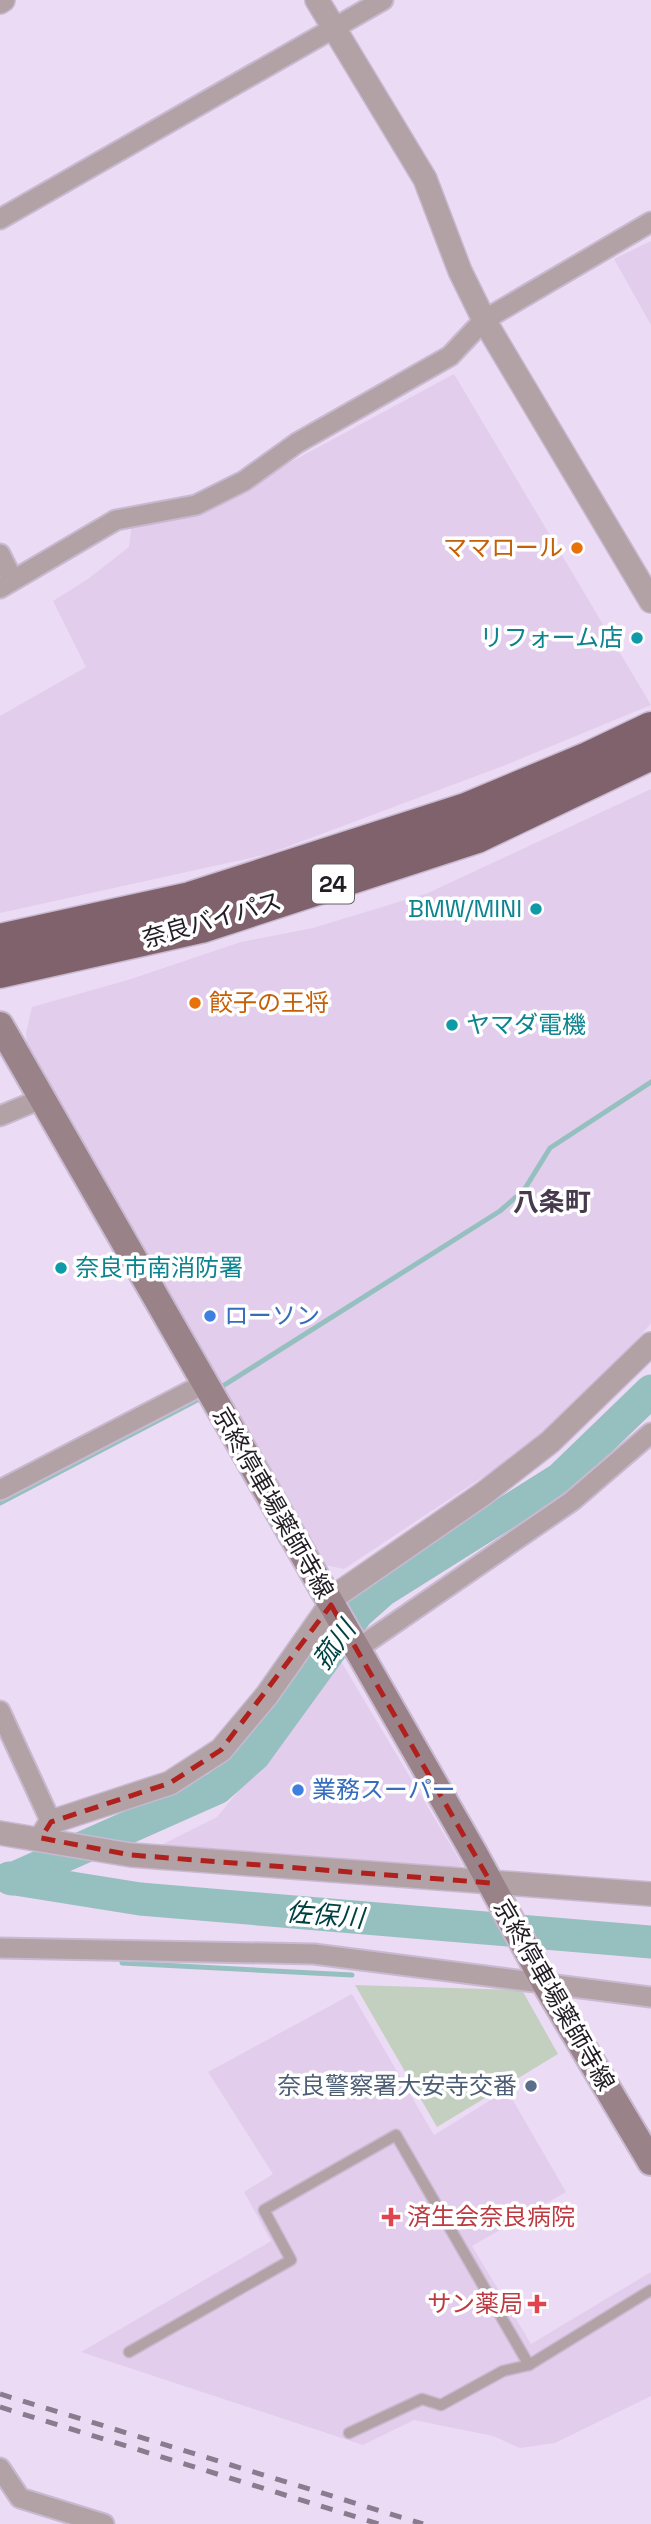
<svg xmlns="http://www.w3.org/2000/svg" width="651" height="2524" font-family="'Space Grotesk','Noto Sans JP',sans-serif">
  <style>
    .built { fill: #e2cded }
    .green { fill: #c3d0bf }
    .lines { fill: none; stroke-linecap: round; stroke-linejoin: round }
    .stream { stroke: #96c0c0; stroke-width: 5 }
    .river { stroke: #96c0c0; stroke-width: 33 }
    .service-casing { stroke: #c8b9d0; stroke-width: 13 }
    .minor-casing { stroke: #c8b9d0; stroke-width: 23 }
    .tertiary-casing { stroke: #c8b9d0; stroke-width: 26 }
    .secondary-casing { stroke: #c8b9d0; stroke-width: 30 }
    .trunk-casing { stroke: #c8b9d0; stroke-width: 35 }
    .service { stroke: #b2a2a6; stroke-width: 10 }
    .minor { stroke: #b2a2a6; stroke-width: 19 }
    .tertiary { stroke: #b2a2a6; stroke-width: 23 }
    .secondary { stroke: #9a8289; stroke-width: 26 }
    .trunk { stroke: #80626c; stroke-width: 32 }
    .rail { stroke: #887c8e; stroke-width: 5; stroke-dasharray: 12 12; stroke-linecap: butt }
    .marked { fill: none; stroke: #b0201c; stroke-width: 5; stroke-dasharray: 14 9; stroke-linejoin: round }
    .food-dot { fill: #e8710a; stroke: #fff; stroke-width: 2.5 }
    .culture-dot { fill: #0f9aa8; stroke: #fff; stroke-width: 2.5 }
    .shop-dot { fill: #3f7fe0; stroke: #fff; stroke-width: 2.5 }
    .service-dot { fill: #5c6f8a; stroke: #fff; stroke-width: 2.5 }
    .health-dot { fill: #e0444e; stroke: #fff; stroke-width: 2.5 }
    .labels { text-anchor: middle; stroke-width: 7; stroke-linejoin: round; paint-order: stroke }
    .shield { fill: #fff; stroke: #646066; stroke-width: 2 }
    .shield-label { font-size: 23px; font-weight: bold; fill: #221c25 }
    .food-label { font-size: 24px; fill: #c56008; stroke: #fff; text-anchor: end }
    .culture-label { font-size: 24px; fill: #0d838f; stroke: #fff; text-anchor: end }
    .street-label { font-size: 24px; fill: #221c25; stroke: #fff }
    .shop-label { font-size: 24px; fill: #366cbe; stroke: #fff; text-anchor: start }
    .service-label { font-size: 24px; fill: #4e5e75; stroke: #fff; text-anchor: end }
    .health-label { font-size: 24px; fill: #be3a42; stroke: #fff; text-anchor: start }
    .neighbourhood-label { font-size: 26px; font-weight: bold; fill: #47394e; stroke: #fff }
    .water-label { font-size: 26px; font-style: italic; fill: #004243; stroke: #fff }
  </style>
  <rect width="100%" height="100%" fill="#ecdbf5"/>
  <!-- built -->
  <g class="built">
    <path d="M651,241V325L614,259Z"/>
    <path d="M454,374L651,705L503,766L268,854L0,913V716L86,667L53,601L88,579L129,547L132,523L194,514Z"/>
    <path d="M651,789V1323L605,1378L528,1447L344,1569L325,1565L27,1047L26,1033L32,1007L128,980L241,942L313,928L428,893Z"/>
    <path d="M339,1658L463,1866L436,1869L153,1849L217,1817L286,1733Z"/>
    <path d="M352,1994L434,2135L507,2090L566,2192L472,2246L531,2344L651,2272V2396L555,2443L520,2448L493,2436L414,2420L363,2445L81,2352L271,2241L244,2192L273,2174L208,2072Z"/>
  </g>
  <!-- green -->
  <path class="green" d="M355,1985L522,1990L558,2054L437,2127Z"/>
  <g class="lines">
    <!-- stream -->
    <g class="stream">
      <path d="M218,1389L500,1211L524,1190L550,1148L651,1082"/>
      <path d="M0,1503L203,1397"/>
      <path d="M122,1963L352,1975"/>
    </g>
    <!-- river -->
    <g class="river">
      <path d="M9,1878L140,1899L651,1942"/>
      <path d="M12,1879L217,1788L254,1755L357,1613L383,1590L560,1479L651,1391"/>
    </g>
    <defs>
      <g id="service">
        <path d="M129,2352L291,2260L264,2210L396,2135L529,2365"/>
        <path d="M349,2433L422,2399L441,2405L503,2371L529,2365L651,2290"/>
      </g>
      <g id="minor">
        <path d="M0,219L383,0"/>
        <path d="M0,554L13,580"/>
        <path d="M0,588L116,520L196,505L244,481L297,443L450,356L484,320L651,222"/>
        <path d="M0,1116L41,1099"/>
        <path d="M0,1490L204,1384"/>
        <path d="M357,1649L572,1501L651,1433"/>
        <path d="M0,1711L51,1822"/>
        <path d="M0,1948L314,1954L651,1997"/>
        <path d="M0,2468L20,2498L104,2524"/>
      </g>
      <g id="tertiary">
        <path d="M317,0L425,179L460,271L484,320L651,601"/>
        <path d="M0,2L3,0"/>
        <path d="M0,1833L131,1855L651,1894"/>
        <path d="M41,1838L51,1822L170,1783L221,1750L267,1695L338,1594L483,1494L550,1442L651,1344"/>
      </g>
      <path id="secondary" d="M0,1025L474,1853L546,1985L651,2162"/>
      <g id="trunk">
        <path d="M0,940L190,898L466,809L588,758L651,728"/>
        <path d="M0,972L201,927L477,837L651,754"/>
      </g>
    </defs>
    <!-- service casing -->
    <use href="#service" class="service-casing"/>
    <!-- minor casing -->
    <use href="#minor" class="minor-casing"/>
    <!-- tertiary casing -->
    <use href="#tertiary" class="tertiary-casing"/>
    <!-- secondary casing -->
    <use href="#secondary" class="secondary-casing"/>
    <!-- trunk casing -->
    <use href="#trunk" class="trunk-casing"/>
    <!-- service -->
    <use href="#service" class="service"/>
    <!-- minor -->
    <use href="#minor" class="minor"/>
    <!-- tertiary -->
    <use href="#tertiary" class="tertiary"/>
    <!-- secondary -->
    <use href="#secondary" class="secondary"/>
    <!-- trunk -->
    <use href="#trunk" class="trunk"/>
    <!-- rail -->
    <g class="rail">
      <path d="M0,2394L423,2524"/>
      <path d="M0,2407L379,2524"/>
    </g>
  </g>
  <!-- marked area -->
  <path class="marked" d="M331,1605L491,1883L131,1855L41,1838L51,1822L170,1783L221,1750Z"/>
  <!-- markers -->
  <g class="food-dot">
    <circle cx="577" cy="548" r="7"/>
    <circle cx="195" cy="1003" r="7"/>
  </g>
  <g class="culture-dot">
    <circle cx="637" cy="638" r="7"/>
    <circle cx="536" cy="909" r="7"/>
    <circle cx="452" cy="1025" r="7"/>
    <circle cx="61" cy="1268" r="7"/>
  </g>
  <g class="shop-dot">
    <circle cx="210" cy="1316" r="7"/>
    <circle cx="298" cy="1790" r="7"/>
  </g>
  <circle class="service-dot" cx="531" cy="2086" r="7"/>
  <g class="health-dot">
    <path d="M387.5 2206.5h7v7h7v7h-7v7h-7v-7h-7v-7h7z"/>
    <path d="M533.5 2293.5h7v7h7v7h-7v7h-7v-7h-7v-7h7z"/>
  </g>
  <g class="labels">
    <!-- shield labels -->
    <rect class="shield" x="312" y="864.5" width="42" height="39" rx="5"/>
    <g class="shield-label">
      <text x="333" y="892">24</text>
    </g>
    <!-- food labels -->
    <g class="food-label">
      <text x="563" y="556">ママロール</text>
      <text x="209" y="1011" text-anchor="start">餃子の王将</text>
    </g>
    <!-- culture labels -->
    <g class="culture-label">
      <text x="623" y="646">リフォーム店</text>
      <text x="522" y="917">BMW/MINI</text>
      <text x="466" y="1033" text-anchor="start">ヤマダ電機</text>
      <text x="75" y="1276" text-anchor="start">奈良市南消防署</text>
    </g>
    <!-- street labels -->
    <g class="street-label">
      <text transform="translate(212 920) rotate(-16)" y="8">奈良バイパス</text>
      <text transform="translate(273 1503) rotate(60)" y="8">京終停車場薬師寺線</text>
      <text transform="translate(554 1995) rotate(60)" y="8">京終停車場薬師寺線</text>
    </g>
    <!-- shop labels -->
    <g class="shop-label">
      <text x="224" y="1324">ローソン</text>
      <text x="312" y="1798">業務スーパー</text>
    </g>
    <!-- service labels -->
    <g class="service-label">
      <text x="517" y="2094">奈良警察署大安寺交番</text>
    </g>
    <!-- health labels -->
    <g class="health-label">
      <text x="407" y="2225">済生会奈良病院</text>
      <text x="523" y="2312" text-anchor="end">サン薬局</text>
    </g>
    <!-- neighbourhood labels -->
    <g class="neighbourhood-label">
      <text x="552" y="1211">八条町</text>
    </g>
    <!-- water labels -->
    <g class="water-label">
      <text transform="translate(334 1645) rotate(-54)" y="9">菰川</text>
      <text transform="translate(325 1915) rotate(5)" y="9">佐保川</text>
    </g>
  </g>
</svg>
